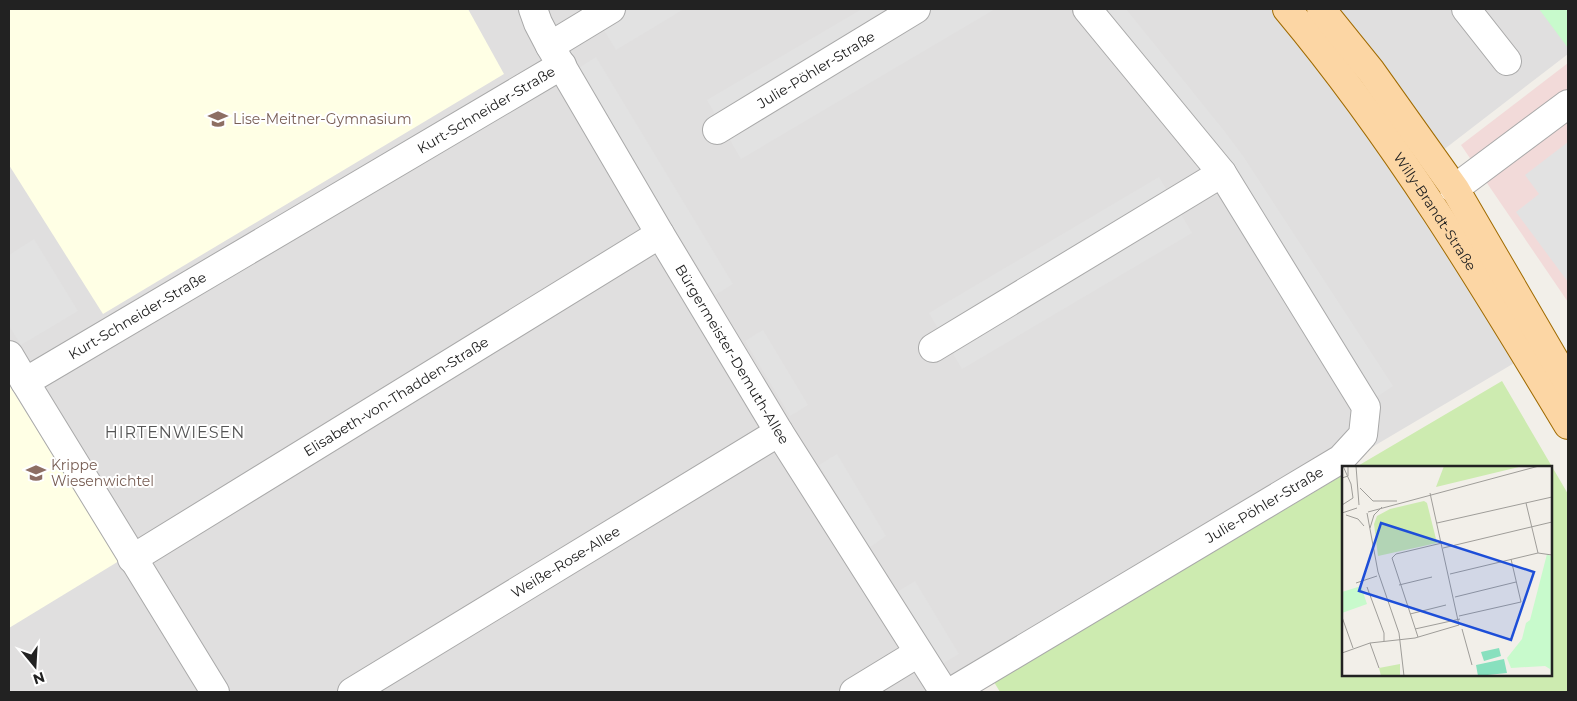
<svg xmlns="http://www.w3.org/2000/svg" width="1577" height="701" font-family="Montserrat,sans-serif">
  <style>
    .residential { fill: #e0dfdf }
    .commercial { fill: #f2dad9 }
    .education { fill: #ffffe5 }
    .grass { fill: #cdebb0 }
    .park { fill: #c8facc }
    .parking { fill: #e2e2e2 }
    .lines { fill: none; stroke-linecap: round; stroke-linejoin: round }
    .minor-casing { stroke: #a9a9a9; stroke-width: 30 }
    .major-casing { stroke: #a06b00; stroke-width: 30 }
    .minor { stroke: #fff; stroke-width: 28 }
    .major { stroke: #fcd6a4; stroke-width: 28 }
    .labels { text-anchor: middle; stroke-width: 4; stroke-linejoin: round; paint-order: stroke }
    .street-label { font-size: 14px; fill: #222; stroke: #fff }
    .education-label { font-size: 14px; fill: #785e54; stroke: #fff; text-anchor: start }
    .quarter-label { font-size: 16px; letter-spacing: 1px; fill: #555; stroke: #fff }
    .inset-road { fill: none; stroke: #9f9d99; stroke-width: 1 }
    .view { fill: #1d4ed8; fill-opacity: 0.15; stroke: #1d4ed8; stroke-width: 2.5 }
    .inset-edge { fill: none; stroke: #222; stroke-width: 2.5 }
  </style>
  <rect width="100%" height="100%" fill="#f2efe9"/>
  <!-- residential -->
  <path class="residential" d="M9,9H1568V54L1403,181L1516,362L958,692H9Z"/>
  <!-- commercial -->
  <path class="commercial" d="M1568,63V302L1461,145Z"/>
  <!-- education -->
  <g class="education">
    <path d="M9,9H468L504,74L103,314L9,165Z"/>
    <path d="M9,385L119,561L9,628Z"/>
  </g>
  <!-- grass -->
  <path class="grass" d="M1502,381L1568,494V692H1000L994,682L1343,475V675H1551V467H1356Z"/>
  <!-- park -->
  <path class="park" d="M1539,9H1568V48Z"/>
  <!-- parking -->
  <g class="parking">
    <path d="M591,9H684L616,50Z"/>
    <path d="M862,9H995L741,159L707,100Z"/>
    <path d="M1099,9H1126L1225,132L1243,156L1393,386L1375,398Z"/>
    <path d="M596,57L733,284L715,295L577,69Z"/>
    <path d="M1568,142V282L1516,212L1539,194L1525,175Z"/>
    <path d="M1159,177L1192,233L962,369L929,313Z"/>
    <path d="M34,239L78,311L21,345L9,326V255Z"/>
    <path d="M763,330L808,405L790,416L745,341Z"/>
    <path d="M837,454L886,536L869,548L819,465Z"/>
    <path d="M915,581L959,654L939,666L895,593Z"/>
  </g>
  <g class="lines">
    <defs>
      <g id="minor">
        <path id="s1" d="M533,9L538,23L550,46L660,234L779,432L944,692"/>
        <path d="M1466,9L1507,61"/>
        <path d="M550,46L611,9"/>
        <path id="s2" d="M717,130L916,9"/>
        <path d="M1454,189L1568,104"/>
        <path d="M933,348L1222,173"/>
        <path d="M9,355L25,382"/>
        <path id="s3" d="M132,559L660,234"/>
        <path id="s4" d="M215,692L25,382L562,65"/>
        <path id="s5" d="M352,692L779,432"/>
        <path d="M854,692L918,653"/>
        <path id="s6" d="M951,692L1341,459L1363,435L1366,407L1222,173L1087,9"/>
      </g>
      <g id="major">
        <path id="s7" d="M1287,9C1395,138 1482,282 1568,425"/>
        <path d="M1321,9L1371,71L1455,189L1568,383"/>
      </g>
    </defs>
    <!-- minor casing -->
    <use href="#minor" class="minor-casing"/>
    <!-- major casing -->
    <use href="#major" class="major-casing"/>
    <!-- minor -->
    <use href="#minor" class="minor"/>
    <!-- major -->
    <use href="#major" class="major"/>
  </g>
  <!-- icons -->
  <defs>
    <symbol id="school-bare" viewBox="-9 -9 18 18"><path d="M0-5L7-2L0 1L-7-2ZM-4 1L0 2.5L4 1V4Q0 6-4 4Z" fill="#8d6e63" stroke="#fff" stroke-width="2.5" paint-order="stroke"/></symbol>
  </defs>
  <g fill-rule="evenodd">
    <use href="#school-bare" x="204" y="105" width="28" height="28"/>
    <use href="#school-bare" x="22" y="459" width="28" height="28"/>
  </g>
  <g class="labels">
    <!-- street labels -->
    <g class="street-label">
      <text dy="5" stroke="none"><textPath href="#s2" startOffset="116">Julie-Pöhler-Straße</textPath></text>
      <text dy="5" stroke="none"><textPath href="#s4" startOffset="899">Kurt-Schneider-Straße</textPath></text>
      <text dy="5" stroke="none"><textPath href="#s7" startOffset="251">Willy-Brandt-Straße</textPath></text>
      <text dy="5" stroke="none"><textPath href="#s4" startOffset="494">Kurt-Schneider-Straße</textPath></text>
      <text dy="5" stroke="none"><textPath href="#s1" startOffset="399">Bürgermeister-Demuth-Allee</textPath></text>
      <text dy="5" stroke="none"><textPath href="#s3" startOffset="310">Elisabeth-von-Thadden-Straße</textPath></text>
      <text dy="5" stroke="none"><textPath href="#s6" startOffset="365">Julie-Pöhler-Straße</textPath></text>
      <text dy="5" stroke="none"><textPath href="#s5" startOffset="250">Weiße-Rose-Allee</textPath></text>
    </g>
    <!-- education labels -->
    <g class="education-label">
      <text x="233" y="124">Lise-Meitner-Gymnasium</text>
      <text x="51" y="470">Krippe<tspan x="51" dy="16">Wiesenwichtel</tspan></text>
    </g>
    <!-- quarter labels -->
    <g class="quarter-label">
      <text x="175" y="438">HIRTENWIESEN</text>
    </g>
  </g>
  <!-- overview -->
  <g transform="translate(1342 466)">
    <rect width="210" height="210" fill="#f2efe9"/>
    <path d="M102,0H181L94,21ZM82,35L85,37L95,77L36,90L32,58L35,50L48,43ZM58,198V210H39L37,202Z" fill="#cdebb0"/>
    <path d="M205,88L210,91L209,209L208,203L203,200L169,202L165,192L180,173L184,157L188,154ZM19,120L25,138L0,147V126Z" fill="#c8facc"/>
    <path d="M157,182L159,190L142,195L139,186ZM162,193L165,207L136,210L134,199Z" fill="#88e0be"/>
    <path class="inset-road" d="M14,0L17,39M0,12L6,10V0M18,22L31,35H55M184,37L196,87M0,39L11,32L9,18L1,0M26,46L197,0M0,47L15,42M25,47L36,106L57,167L62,210M4,49L16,53L22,60M95,57L210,31M28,62L32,49L40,41M101,82L210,56M108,108L196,87L210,89M14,117L35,110M57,119L90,111M25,121L42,167V175M113,131L174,116M68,148L104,139M117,150L179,136L169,93M0,151L11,182M73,163L118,153M120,163L130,199M76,171L50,92L54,88L100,77M28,177L37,202M0,187L28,177L73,172L117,159L88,27"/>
    <path class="view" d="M39,57L192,106L169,174L17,125Z"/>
    <rect width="210" height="210" class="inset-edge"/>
  </g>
  <!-- border -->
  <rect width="1577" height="701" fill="none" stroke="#222222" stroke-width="20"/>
  <!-- north arrow -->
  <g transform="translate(35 666) rotate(162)" stroke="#ffffff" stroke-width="4" paint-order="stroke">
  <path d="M0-4L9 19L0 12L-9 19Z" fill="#222222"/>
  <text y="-8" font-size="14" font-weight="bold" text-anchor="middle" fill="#222222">N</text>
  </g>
</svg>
